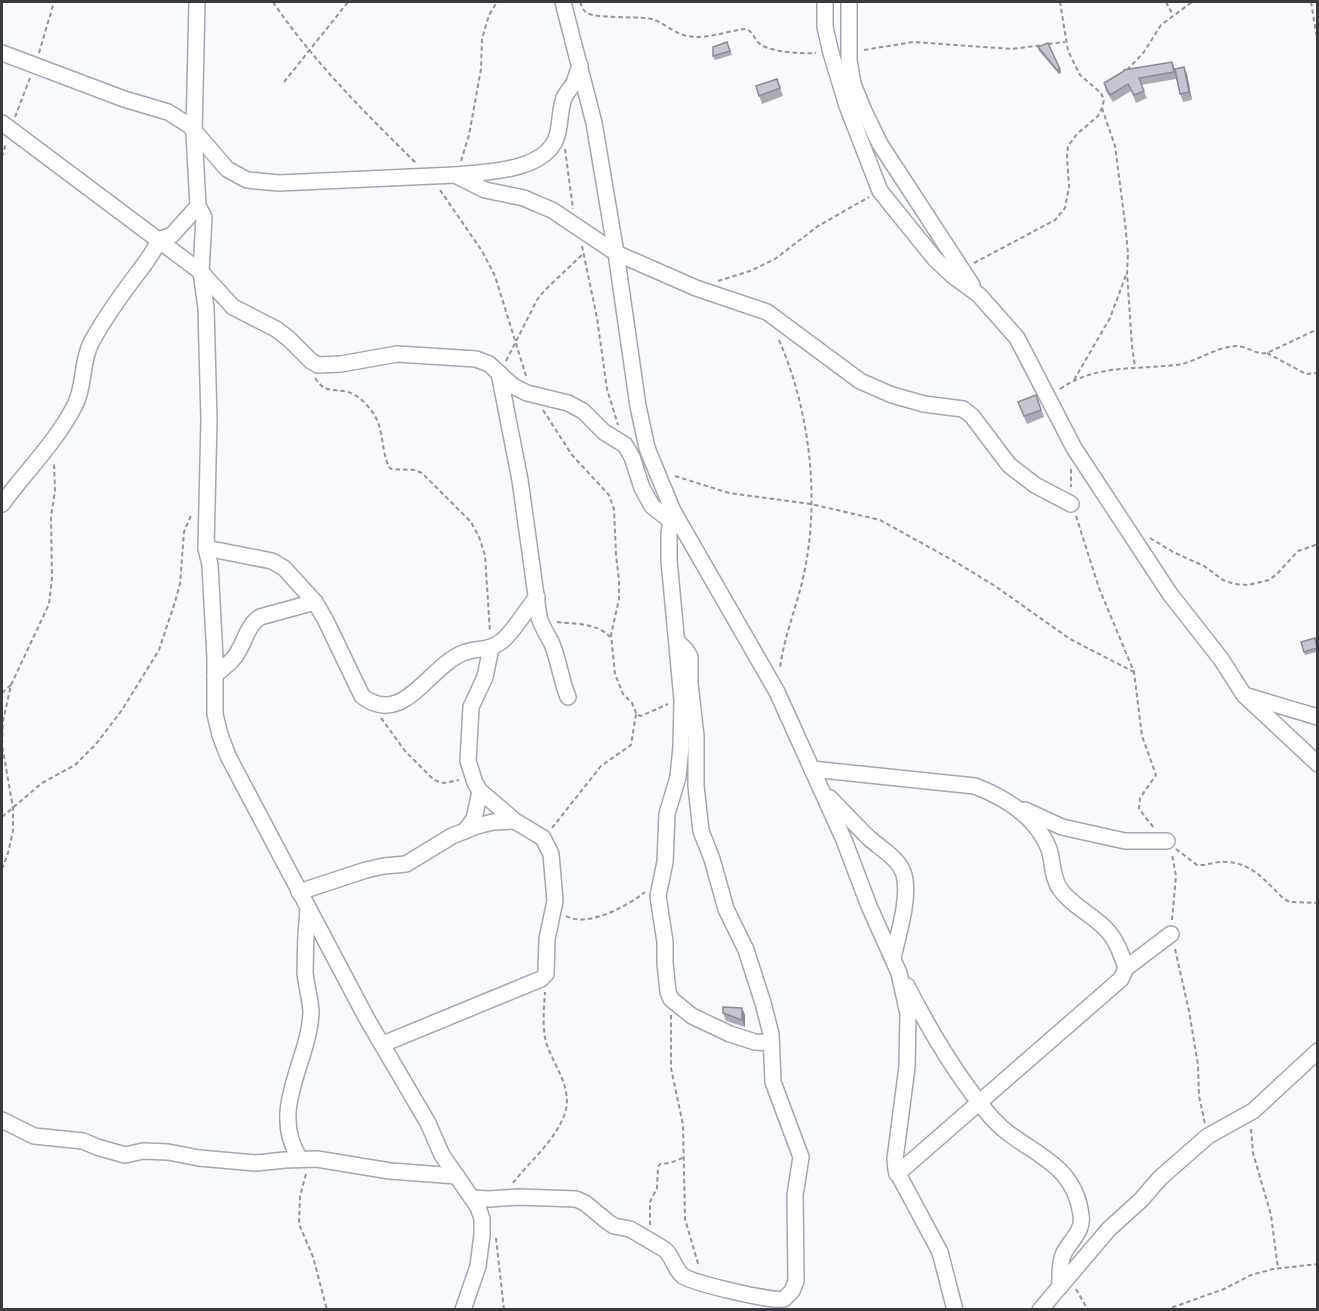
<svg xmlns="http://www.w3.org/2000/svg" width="1319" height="1311" font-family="Raleway,sans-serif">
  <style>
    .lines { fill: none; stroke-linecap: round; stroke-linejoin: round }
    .street-casing { stroke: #a1a7b5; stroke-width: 18 }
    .path { stroke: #939599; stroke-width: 2; stroke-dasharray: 4.5 3; stroke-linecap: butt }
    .street { stroke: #fff; stroke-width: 15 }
    .wall { fill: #aba9b6 }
    .shaded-wall { fill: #8b8a94 }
    .building { fill: #c7c5d4; stroke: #8b8a94; stroke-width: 1.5 }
  </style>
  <rect width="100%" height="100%" fill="#f8f9fc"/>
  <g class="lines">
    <defs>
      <g id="street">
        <path d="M563,2L594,123L616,253L638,406L647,448L673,511L777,692L844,840L869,906L899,973L908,1014L907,1067L895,1159L896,1170L940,1252L955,1310"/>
        <path d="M825,2V27L831,53L847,106L880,191L935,259L953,276L979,295L1017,338L1074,448L1170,594L1221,659L1244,695L1318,764"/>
        <path d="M849,2V60L853,84L864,111L880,144L972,285"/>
        <path d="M2,53L124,99L168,112L190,126L227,169L247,180L279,183L455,175L485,190L524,198L535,203L552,210L616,253L696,288L767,312L860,381L892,395L924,404L963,409L972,416L1009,465L1035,485L1071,504"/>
        <path d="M2,123L201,272L233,307L276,329L289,339L311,361L318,365L341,364L397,354L476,359L489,364L513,386L527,393L568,403L583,411L604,432L625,445L632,457L642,488L652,506L671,521"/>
        <path d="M455,175C484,172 542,172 556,139C561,126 559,111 564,98C566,93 571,88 574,83C576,77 578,71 580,65"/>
        <path d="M198,206L204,217L201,272L206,308L209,420L206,548L210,565L215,658V714L220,735L228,756L367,1019L428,1123L442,1155L478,1207L482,1219V1235L478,1266L463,1310"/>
        <path d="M499,373L520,480L539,617C542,628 548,635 552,644C559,661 561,680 568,697"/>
        <path d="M2,504C26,471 57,441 75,405C85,386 81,362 91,343C102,322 117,301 131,282C142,267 152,256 159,240L172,235L198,206L194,133L197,2"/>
        <path d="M673,511L669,533V560L682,700L681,747L678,777L667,814L665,862L658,896L665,942V963L668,992L671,999L692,1016L730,1034L755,1042L771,1043"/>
        <path d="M206,548L272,561L284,568L315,602L326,621L362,696C403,728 428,667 463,653C477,647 488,652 502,641C515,630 525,611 537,597"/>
        <path d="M491,648L485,677L471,707L468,761L475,783L480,791L515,821"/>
        <path d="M215,675C224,667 234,661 239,650C246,638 248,625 260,617L315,602"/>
        <path d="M1247,696L1318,717"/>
        <path d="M812,769L975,786C1006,798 1036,816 1049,849C1053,862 1052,878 1060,889C1071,905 1091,914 1105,928C1116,939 1121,953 1126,968"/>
        <path d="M830,798C843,812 856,825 869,838C881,849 900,859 904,875C910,898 898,935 893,958"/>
        <path d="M1025,810L1062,827L1125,841H1167"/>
        <path d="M465,831L474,819L480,791"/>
        <path d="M299,892L366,870L384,866L406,864L452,836L477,826L493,822L515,821L543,838L551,854L555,901L547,939L546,974L541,979L383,1044"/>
        <path d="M907,986C931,1033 957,1077 991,1117C1022,1153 1074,1158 1081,1215C1084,1232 1069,1241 1063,1255C1059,1265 1060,1277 1060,1287"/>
        <path d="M2,1120L34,1136L83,1141L97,1147L125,1155L143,1151L168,1152L199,1158L256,1163L285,1160L317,1159L390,1171L457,1176"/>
        <path d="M300,1159C268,1110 309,1062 311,1013C311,1000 306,986 305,972C305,951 306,929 308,908"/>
        <path d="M897,1174L1121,979L1126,968L1171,934"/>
        <path d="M472,1198L489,1199L519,1197L576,1199L585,1203L608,1222L614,1226L630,1229L664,1249C673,1256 674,1269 683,1276C693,1283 772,1302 784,1299L792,1291L796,1281L795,1195L801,1157L773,1082L771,1034L763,1003L746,950L726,909L712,859L701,831L696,786V736L690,684V657L686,650L677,641"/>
        <path d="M1040,1310L1109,1229L1141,1200L1160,1178L1208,1136L1253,1111L1318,1051"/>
      </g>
    </defs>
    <!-- street casing -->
    <use href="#street" class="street-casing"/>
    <!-- path -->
    <g class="path">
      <path d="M273,2C313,61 365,113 416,163"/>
      <path d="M580,2C582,6 583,11 587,13C595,18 635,17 646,18C662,19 672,34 688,36C708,40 728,30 747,29C754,33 754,39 760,44C770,52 802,54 816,53"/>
      <path d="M1166,2L1173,15"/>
      <path d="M1311,2L1318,44"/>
      <path d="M1048,44L1065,42"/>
      <path d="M864,50L913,42L1012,49L1043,45"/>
      <path d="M39,53L54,2"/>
      <path d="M1127,70L1144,52L1161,25L1192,2"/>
      <path d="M284,82L348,2"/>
      <path d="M1102,108L1115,146L1125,223L1128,253L1127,273L1132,346L1135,367"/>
      <path d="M15,117L30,78"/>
      <path d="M565,149L573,209"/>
      <path d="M2,157L6,143"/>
      <path d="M461,161L469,135L481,69L482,39L489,15L497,2"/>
      <path d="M440,190L482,251L495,276L527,379"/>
      <path d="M582,246L597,318L607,389L618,425"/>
      <path d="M974,263L1055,220L1065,208L1069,187L1067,157L1068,146L1077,134L1098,116L1102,108L1104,100L1101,93L1080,75L1068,51L1060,2"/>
      <path d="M718,281L750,271L775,259L818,226L869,197"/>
      <path d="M779,340C810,411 820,498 804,574C797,606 784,636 780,668"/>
      <path d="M1267,353L1306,374L1318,373"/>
      <path d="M506,361L537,300L544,291L584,253"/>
      <path d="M315,378C326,394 332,388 348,392C356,394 365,402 370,409C385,426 380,448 389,467L391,469L414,470L422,473L471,522L479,537L485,555L490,632"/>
      <path d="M1074,380L1110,318L1126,275"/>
      <path d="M1060,389C1096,364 1134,370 1175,365C1196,363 1214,347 1236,346C1247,346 1256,355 1267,353L1318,329"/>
      <path d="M543,410L572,455L609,495L614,509L616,555L619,580V599L611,635L615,674L623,694L632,703L637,715L641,716L668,704"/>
      <path d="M1071,469V487"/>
      <path d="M675,476L729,493L811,504L880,520L954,561L995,586L1070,639L1134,672"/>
      <path d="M1076,516L1099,588L1134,672L1142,736L1156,775L1140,798L1139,809L1154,828"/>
      <path d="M1150,538L1173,552L1204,566L1223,580L1234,584L1248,585L1269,580L1277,574L1298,551L1318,544"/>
      <path d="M557,622C574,624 598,623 610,637"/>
      <path d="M2,693L11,685"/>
      <path d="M381,718L405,751L434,780L444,783L459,780"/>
      <path d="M2,817L42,783L75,765L96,744L122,710L159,650L175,602L180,584L184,532L192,513"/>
      <path d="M552,828L601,766L631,745L636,714"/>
      <path d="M1176,849L1197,865C1206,866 1216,861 1225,862C1252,862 1266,882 1284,899L1290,902L1318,903"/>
      <path d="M2,869L8,853L13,831V808L2,745L3,721L11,685L49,604L52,578L51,516L55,491L54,462"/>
      <path d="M566,916C587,928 628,906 645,892"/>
      <path d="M1172,920L1176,876L1172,854"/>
      <path d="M1175,949L1189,1011L1198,1065L1199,1096L1205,1124"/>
      <path d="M671,1015V1068L683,1125L685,1219L699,1267"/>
      <path d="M1251,1129L1253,1153L1271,1215L1278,1269"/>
      <path d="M306,1174L300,1196L299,1224L313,1257L327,1310"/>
      <path d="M513,1183C530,1161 556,1140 565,1113C573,1087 553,1065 546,1042C542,1026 544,1009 545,992"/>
      <path d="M650,1225V1202L657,1188L658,1167L660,1164L670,1163L685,1157"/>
      <path d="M496,1238L504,1310"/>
      <path d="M1076,1289L1088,1310"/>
      <path d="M1165,1310L1224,1289L1251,1275L1273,1269L1318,1264"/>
    </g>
    <!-- street -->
    <use href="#street" class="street"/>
  </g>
  <!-- wall -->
  <g class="wall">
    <path d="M727,42L732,55L715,60L713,56Z"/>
    <path d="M1038,47L1061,72L1059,74L1039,51Z"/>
    <path d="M1172,62L1175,69L1187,74L1192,100L1183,102L1176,79L1141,85L1147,98L1136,103L1131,91L1113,102L1106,91L1104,83Z"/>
    <path d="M777,79L783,96L762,104L756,86Z"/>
    <path d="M1036,395L1044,417L1027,424L1018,402Z"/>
    <path d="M1317,646V652L1305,655L1304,652Z"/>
    <path d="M742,1008L745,1015V1027L726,1021L723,1013Z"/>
  </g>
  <!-- shaded-wall -->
  <g class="shaded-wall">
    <path d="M1184,67L1187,74L1192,100L1189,92Z"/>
    <path d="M1060,69L1061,72L1059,74L1057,70Z"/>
    <path d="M742,1008L745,1015V1027L742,1020Z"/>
  </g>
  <!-- building -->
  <g class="building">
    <path d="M727,42L730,51L713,56V47Z"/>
    <path d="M1048,43L1060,69L1057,70L1038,47Z"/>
    <path d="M1172,62L1174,72L1139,78L1144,91L1134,95L1128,84L1110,95L1104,83L1124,71V70Z"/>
    <path d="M1184,67L1189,92L1180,94L1175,69Z"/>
    <path d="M777,79L780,88L759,96L756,86Z"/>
    <path d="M1036,395L1041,410L1024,416L1018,402Z"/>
    <path d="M1315,638L1317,648L1304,652L1301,642Z"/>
    <path d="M723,1007L742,1008V1020L723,1013Z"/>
  </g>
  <!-- border -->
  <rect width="1319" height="1311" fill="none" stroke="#383a40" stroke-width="6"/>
</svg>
